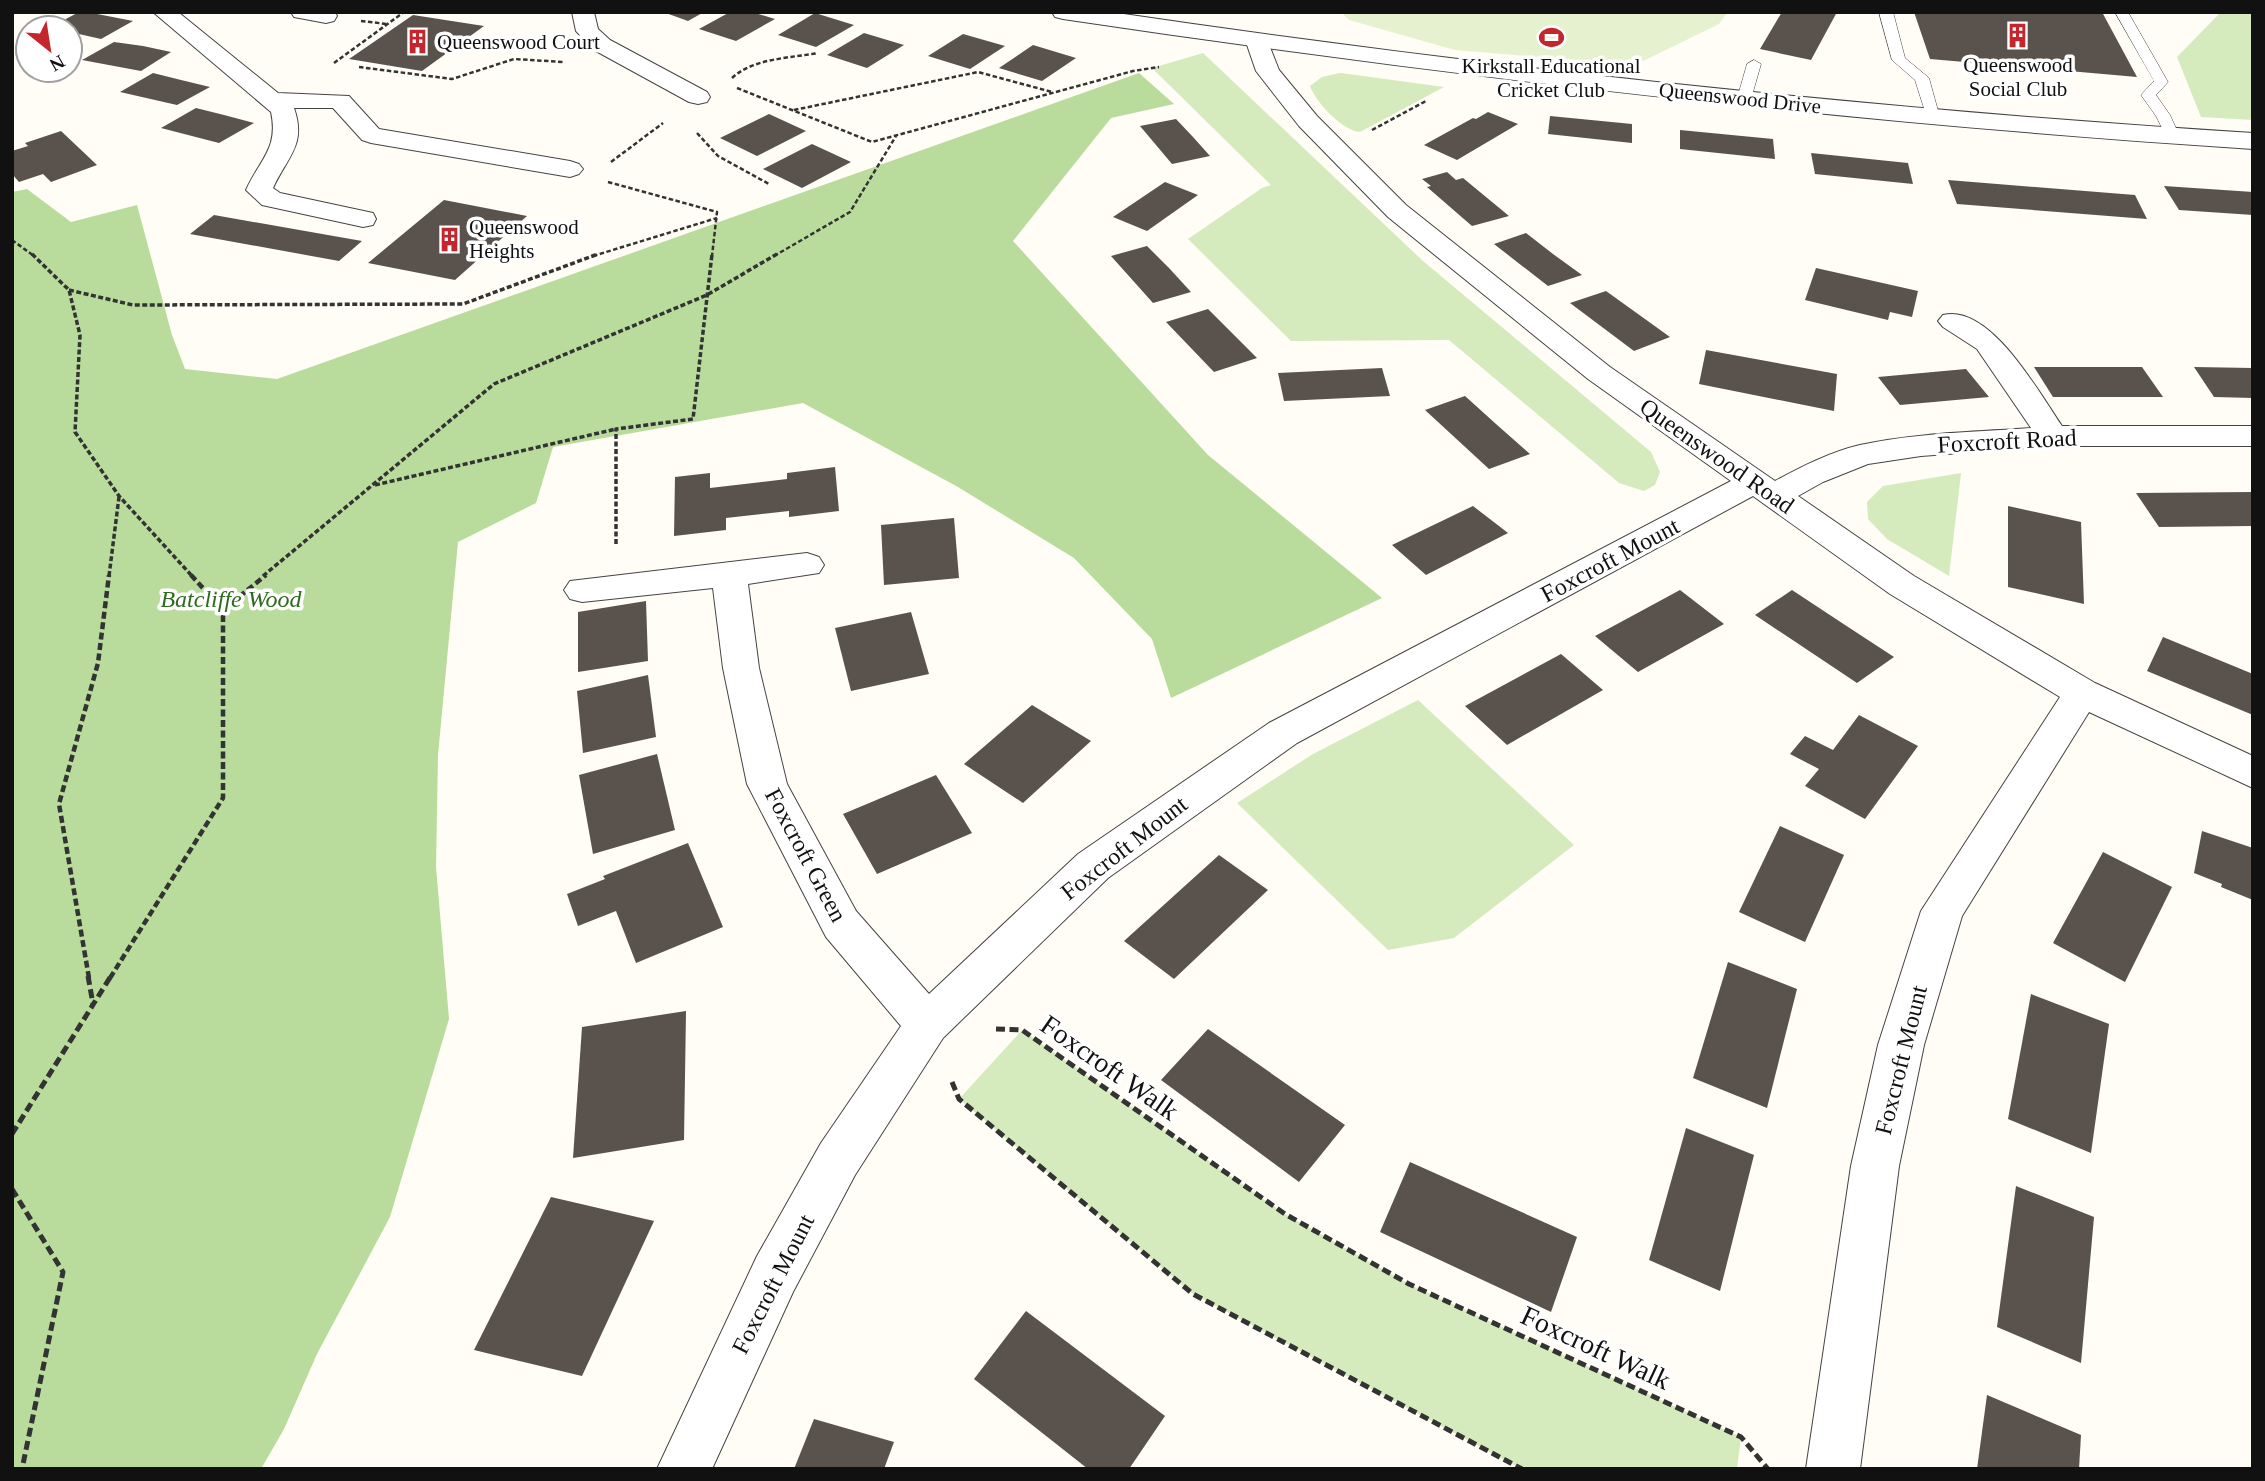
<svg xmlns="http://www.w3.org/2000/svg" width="2265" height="1481" font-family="Georgia,serif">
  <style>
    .green { fill: #d5ebbd }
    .forest { fill: #b9dc9c }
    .pitch { fill: #e6f2cf }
    .building { fill: #5a524d }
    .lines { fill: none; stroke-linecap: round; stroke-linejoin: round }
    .service-casing { stroke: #444; stroke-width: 1 }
    .minor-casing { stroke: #444; stroke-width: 2 }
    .tertiary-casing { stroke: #444; stroke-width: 2 }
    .path-far3 { stroke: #333; stroke-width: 2.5; stroke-dasharray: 4.5 2.5; stroke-linecap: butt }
    .path-far2 { stroke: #333; stroke-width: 3.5; stroke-dasharray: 5 2.5; stroke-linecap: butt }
    .path-far1 { stroke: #333; stroke-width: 4.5; stroke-dasharray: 7 3.5; stroke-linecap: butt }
    .path { stroke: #333; stroke-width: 5; stroke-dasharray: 9 4.5; stroke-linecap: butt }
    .service { fill: #fff; fill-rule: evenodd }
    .minor { fill: #fff; fill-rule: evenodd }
    .tertiary { fill: #fff; fill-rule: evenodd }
    .labels { text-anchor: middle; stroke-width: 7; stroke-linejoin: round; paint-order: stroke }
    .far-poi-label { font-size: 21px; fill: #111; stroke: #fff; text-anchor: start }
    .far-street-label { font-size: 21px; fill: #111; stroke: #fff }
    .street-label { font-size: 24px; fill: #111; stroke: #fff }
    .park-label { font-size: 24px; font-style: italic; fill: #2f6b1f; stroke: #fff }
    .near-street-label { font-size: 28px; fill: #111; stroke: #fff }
  </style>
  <rect width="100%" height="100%" fill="#fffdf5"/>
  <!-- green -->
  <g class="green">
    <path d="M2221,12H2253V120L2201,117L2177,57Z"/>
    <path d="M1203,53L1423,261L1651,452L1660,472L1655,485L1644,491L1619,483L1449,340L1291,341L1188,239L1262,188L1271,185L1152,68Z"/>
    <path d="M1340,73H1341L1444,87L1360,132C1343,131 1316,103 1310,86L1322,77Z"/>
    <path d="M1961,473L1949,576L1887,539L1868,519L1867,502L1883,486Z"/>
    <path d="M1418,700L1574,845L1454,938L1388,950L1237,803L1313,754Z"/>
    <path d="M1022,1030L1285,1214L1409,1284L1741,1437L1737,1469H1522L1193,1294L959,1099Z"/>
  </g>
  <!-- forest -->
  <path class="forest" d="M1139,73L1174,104L1111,118L1013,241L1208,455L1382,598L1171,698L1152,639L1074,558L958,487L803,403L553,447L536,503L458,542L438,755L436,867L449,1019L390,1217L317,1354L284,1429L261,1469H12V192L27,189L71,222L137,205L172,335L185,369L277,379Z"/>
  <!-- pitch -->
  <path class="pitch" d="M1341,12H1728L1719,24L1635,65L1455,50L1349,20Z"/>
  <!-- building -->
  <g class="building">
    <path d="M79,12H87L133,21L101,39L70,32V28H49Z"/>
    <path d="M663,12H704L688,21Z"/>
    <path d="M730,12H752L775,19L736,41L699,29Z"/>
    <path d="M1782,12H1837L1811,60L1760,49Z"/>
    <path d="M1914,12H2102L2137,77L1930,59Z"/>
    <path d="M815,13L854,25L816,47L778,35Z"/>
    <path d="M413,15L484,26L422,71L349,59Z"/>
    <path d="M864,33L904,45L867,68L827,55Z"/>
    <path d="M963,34L1005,46L970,69L928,56Z"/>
    <path d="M114,42L143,46L171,52L141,71L82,60Z"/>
    <path d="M1033,45L1076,58L1042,81L999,68Z"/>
    <path d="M153,73L181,80L210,87L177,105L120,92Z"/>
    <path d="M196,108L224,115L254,123L219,143L161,128Z"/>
    <path d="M1488,112L1518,124L1457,160L1424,145L1473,118L1476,119Z"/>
    <path d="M769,114L806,131L757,156L720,138Z"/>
    <path d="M1550,116L1632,124V143L1548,134Z"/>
    <path d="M1176,119L1193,137L1210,156L1172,164L1140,126Z"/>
    <path d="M1680,130L1773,139L1775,159L1680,149Z"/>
    <path d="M61,131L97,165L51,182L43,174L19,182L12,174V151L28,146L25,143Z"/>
    <path d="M812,144L851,162L802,188L763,169Z"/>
    <path d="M1811,153L1908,163L1913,184L1815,174Z"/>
    <path d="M1447,172L1456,180L1463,178L1509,216L1472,226L1427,187L1431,186L1422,179Z"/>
    <path d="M1948,180L2135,195L2147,219L1957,204Z"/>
    <path d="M1165,182L1198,195L1147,231L1113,217Z"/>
    <path d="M2164,186L2253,192V215L2179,210Z"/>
    <path d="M444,200L527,216L455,280L368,263Z"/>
    <path d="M214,215L362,241L339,261L190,234Z"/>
    <path d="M1526,233L1553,254L1582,275L1548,286L1494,244Z"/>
    <path d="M1147,246L1169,268L1191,292L1153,303L1111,256Z"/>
    <path d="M1816,268L1918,291L1912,317L1890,312L1888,320L1805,300Z"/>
    <path d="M1606,291L1670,337L1634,351L1570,303Z"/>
    <path d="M1208,309L1257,358L1214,372L1166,322Z"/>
    <path d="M1706,350L1837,374L1834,411L1699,384Z"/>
    <path d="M2034,367H2142L2163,397H2053Z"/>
    <path d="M2194,367L2253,368V398L2214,397Z"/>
    <path d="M1382,368L1390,396L1284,401L1278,373Z"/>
    <path d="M1966,369L1989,397L1900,405L1878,377Z"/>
    <path d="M1465,396L1496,424L1530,454L1489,469L1425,410Z"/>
    <path d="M835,467L839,511L789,517V511L726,518V530L674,536L675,477L710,473V488L787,479V473Z"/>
    <path d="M2253,492V526L2159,527L2136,493Z"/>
    <path d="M1473,506L1508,533L1426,575L1392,545Z"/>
    <path d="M2008,506L2081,522L2084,604L2008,587Z"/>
    <path d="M954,518L959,578L884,585L881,525Z"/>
    <path d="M1680,590L1724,624L1638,672L1595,636Z"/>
    <path d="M1792,590L1842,623L1894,657L1857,683L1755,615Z"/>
    <path d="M646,601L648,661L578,672V612Z"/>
    <path d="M911,612L929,674L851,691L835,628Z"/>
    <path d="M2163,637L2253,674V715L2147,671Z"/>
    <path d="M1561,654L1603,690L1507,745L1465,706Z"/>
    <path d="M648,675L656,737L583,753L577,691Z"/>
    <path d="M1032,705L1091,741L1023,803L964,764Z"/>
    <path d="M1859,715L1918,746L1865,819L1805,786L1819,769L1790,754L1805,736L1833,750Z"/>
    <path d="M657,754L675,830L593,854L579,775Z"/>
    <path d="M936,775L972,833L877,874L843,814Z"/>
    <path d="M1780,826L1844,855L1805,942L1739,912Z"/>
    <path d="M2202,831L2253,848V900L2221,887L2222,884L2194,873Z"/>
    <path d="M688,843L723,927L636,963L616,911L578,926L567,894L605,879L603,876Z"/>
    <path d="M2103,852L2172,887L2125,982L2053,943Z"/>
    <path d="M1219,855L1268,890L1174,979L1124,941Z"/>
    <path d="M1728,962L1797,989L1767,1108L1693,1078Z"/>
    <path d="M2031,994L2109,1024L2091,1153L2008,1119Z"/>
    <path d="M686,1011L684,1140L573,1158L582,1027Z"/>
    <path d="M1208,1029L1345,1125L1299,1182L1161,1080Z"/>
    <path d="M1686,1128L1754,1155L1720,1291L1649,1260Z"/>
    <path d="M1410,1162L1577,1237L1551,1312L1380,1232Z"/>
    <path d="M2016,1186L2094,1217L2081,1363L1997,1327Z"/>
    <path d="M551,1197L654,1221L582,1376L474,1350Z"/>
    <path d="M1026,1311L1165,1416L1129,1469H1088L974,1379Z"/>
    <path d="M1987,1395L2081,1435L2079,1469H1977Z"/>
    <path d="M814,1419L894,1442L884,1469H794Z"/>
  </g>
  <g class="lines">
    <defs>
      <g id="service">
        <path d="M1879,12H1893L1905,58L1929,78L1940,118L1938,121H1928L1915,80L1892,60Z"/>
        <path d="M2115,12H2128L2168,82L2156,95L2170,115L2180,137L2178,140H2168L2156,116L2141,95L2154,81Z"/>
        <path d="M1754,60L1761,64L1751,99L1749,102H1739L1737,99L1747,64Z"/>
      </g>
      <g id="minor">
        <path d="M153,12H178L278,93L349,96L379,129L570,161L579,164L583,169L579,174L570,177L371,143L362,140L333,108H294C307,145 287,157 273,188L280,193L373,213L376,219L373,225L363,227L262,205L246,190C260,159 279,148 271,112Z"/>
        <path d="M291,12H335L337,16L334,21L326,23L294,17Z"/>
        <path d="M572,12H594L598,29L610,40L707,92L710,97L707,102L698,104L689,102L594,50L576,31Z"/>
        <path d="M1258,35L1266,37L1279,70L1317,116L1406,205L1610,367L1775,481C1801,467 1830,452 1860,445C1915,433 1974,432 2031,428L1977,349L1943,327L1938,321L1943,315C1990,303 2039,393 2062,426H2253V446H2053L1921,456L1868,464L1823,482L1798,496L1914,576L2095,683L2253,756V788L2089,712L1962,916L1924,1045L1899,1166L1860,1469H1806L1851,1166L1878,1045L1921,911L2060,697L1890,594L1753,496L1297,743L1108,878L943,1038L855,1175L793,1292L712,1469H657L757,1256L821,1143L901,1026L826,937L747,784L723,668L713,588L582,602L570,599L564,590L570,581L807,553L819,557L824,565L819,573L748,584L759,668L787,784L856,911L929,994L1078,854L1269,723L1731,481L1588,379L1388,217L1299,126L1256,71L1246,42L1250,37Z"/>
      </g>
      <path id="tertiary" d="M1052,12H1110C1490,68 1870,109 2253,133V149C1854,123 1458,78 1063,19L1055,17Z"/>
    </defs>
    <!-- service casing -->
    <use href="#service" class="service-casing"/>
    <!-- minor casing -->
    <use href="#minor" class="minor-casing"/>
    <!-- tertiary casing -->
    <use href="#tertiary" class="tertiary-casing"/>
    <!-- path-far3 -->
    <g class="path-far3">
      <path d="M361,21L387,24"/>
      <path d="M334,63L404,12"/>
      <path d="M359,67L452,79L514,59L563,62"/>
      <path d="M732,78C753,58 791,58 818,53"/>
      <path d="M737,88L872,142L1133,71L1159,67"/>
      <path d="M794,110L978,72L1052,92"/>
      <path d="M1372,130L1426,101"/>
      <path d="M697,133L718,156L769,184"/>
      <path d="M611,162L663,123"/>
      <path d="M608,182L717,212L712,256"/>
      <path d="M12,240L34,256"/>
      <path d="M593,256L717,218"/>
      <path d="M774,256L850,212L896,136"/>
    </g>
    <!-- path-far2 -->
    <g class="path-far2">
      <path d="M32,254L69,290L80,335L75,432L119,496L192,576"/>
      <path d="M69,290L133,305L463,304L598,254"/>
      <path d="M375,485L616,429"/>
      <path d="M616,544V429L693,419L712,254"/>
      <path d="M109,576L119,497"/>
      <path d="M263,576L494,384L707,295L777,254"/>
    </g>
    <!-- path-far1 -->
    <g class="path-far1">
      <path d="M223,610L266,575"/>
      <path d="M89,978L59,804L98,663L109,575"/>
      <path d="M110,978L223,798V610L191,575"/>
    </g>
    <!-- path -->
    <g class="path">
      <path d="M88,976L93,1004"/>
      <path d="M996,1029L1022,1030L1285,1214L1409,1284L1741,1437L1768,1469"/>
      <path d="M952,1082L959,1099L1193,1294L1522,1469"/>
      <path d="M12,1134L111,976"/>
      <path d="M12,1189L63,1272L22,1469"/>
    </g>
    <!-- service -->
    <use href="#service" class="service"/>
    <!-- minor -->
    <use href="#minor" class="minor"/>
    <!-- tertiary -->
    <use href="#tertiary" class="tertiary"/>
  </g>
  <!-- icons -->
  <defs>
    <symbol id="building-bare" viewBox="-9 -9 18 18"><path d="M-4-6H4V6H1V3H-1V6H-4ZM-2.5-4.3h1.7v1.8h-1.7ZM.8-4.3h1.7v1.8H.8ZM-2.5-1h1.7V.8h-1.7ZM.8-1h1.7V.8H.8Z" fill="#c4262e" stroke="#fff" stroke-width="2.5" paint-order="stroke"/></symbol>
    <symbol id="stadium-bare" viewBox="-9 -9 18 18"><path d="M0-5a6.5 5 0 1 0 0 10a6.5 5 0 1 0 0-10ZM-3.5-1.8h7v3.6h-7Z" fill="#c4262e" stroke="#fff" stroke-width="2.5" paint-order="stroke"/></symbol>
  </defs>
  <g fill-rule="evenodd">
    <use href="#building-bare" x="2000" y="18" width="35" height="35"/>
    <use href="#stadium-bare" x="1534" y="20" width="35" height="35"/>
    <use href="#building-bare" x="400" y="24" width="35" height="35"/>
    <use href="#building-bare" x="432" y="222" width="35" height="35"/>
  </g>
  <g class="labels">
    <!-- far-poi labels -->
    <g class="far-poi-label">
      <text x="437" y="49">Queenswood Court</text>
      <text x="2018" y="72" text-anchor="middle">Queenswood<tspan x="2018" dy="24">Social Club</tspan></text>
      <text x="1551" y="73" text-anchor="middle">Kirkstall Educational<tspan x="1551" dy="24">Cricket Club</tspan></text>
      <text x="469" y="234">Queenswood<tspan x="469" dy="24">Heights</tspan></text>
    </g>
    <!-- far-street labels -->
    <g class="far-street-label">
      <text transform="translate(1740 98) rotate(6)" y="7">Queenswood Drive</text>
    </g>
    <!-- street labels -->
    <g class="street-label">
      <text transform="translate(2007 441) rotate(-3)" y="8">Foxcroft Road</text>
      <text transform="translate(1717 456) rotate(35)" y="8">Queenswood Road</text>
      <text transform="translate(1610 560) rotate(-28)" y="8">Foxcroft Mount</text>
      <text transform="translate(1124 848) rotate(-38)" y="8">Foxcroft Mount</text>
      <text transform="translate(806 855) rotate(62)" y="8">Foxcroft Green</text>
      <text transform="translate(1901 1060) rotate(-76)" y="8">Foxcroft Mount</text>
      <text transform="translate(773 1284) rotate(-63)" y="8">Foxcroft Mount</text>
    </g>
    <!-- park labels -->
    <g class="park-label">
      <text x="231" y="607">Batcliffe Wood</text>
    </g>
    <!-- near-street labels -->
    <g class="near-street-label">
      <text transform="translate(1110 1067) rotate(35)" y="10">Foxcroft Walk</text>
      <text transform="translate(1596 1347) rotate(25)" y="10">Foxcroft Walk</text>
    </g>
  </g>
  <!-- border -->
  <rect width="2265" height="1481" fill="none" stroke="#111111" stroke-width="28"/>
  <!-- north arrow -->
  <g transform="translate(49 49) rotate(150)"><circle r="33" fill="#ffffff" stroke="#a0a0a0" stroke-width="2"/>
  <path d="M0-5L12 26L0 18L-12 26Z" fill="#c4262e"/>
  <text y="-10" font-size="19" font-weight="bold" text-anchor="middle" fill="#111111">N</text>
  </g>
</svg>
